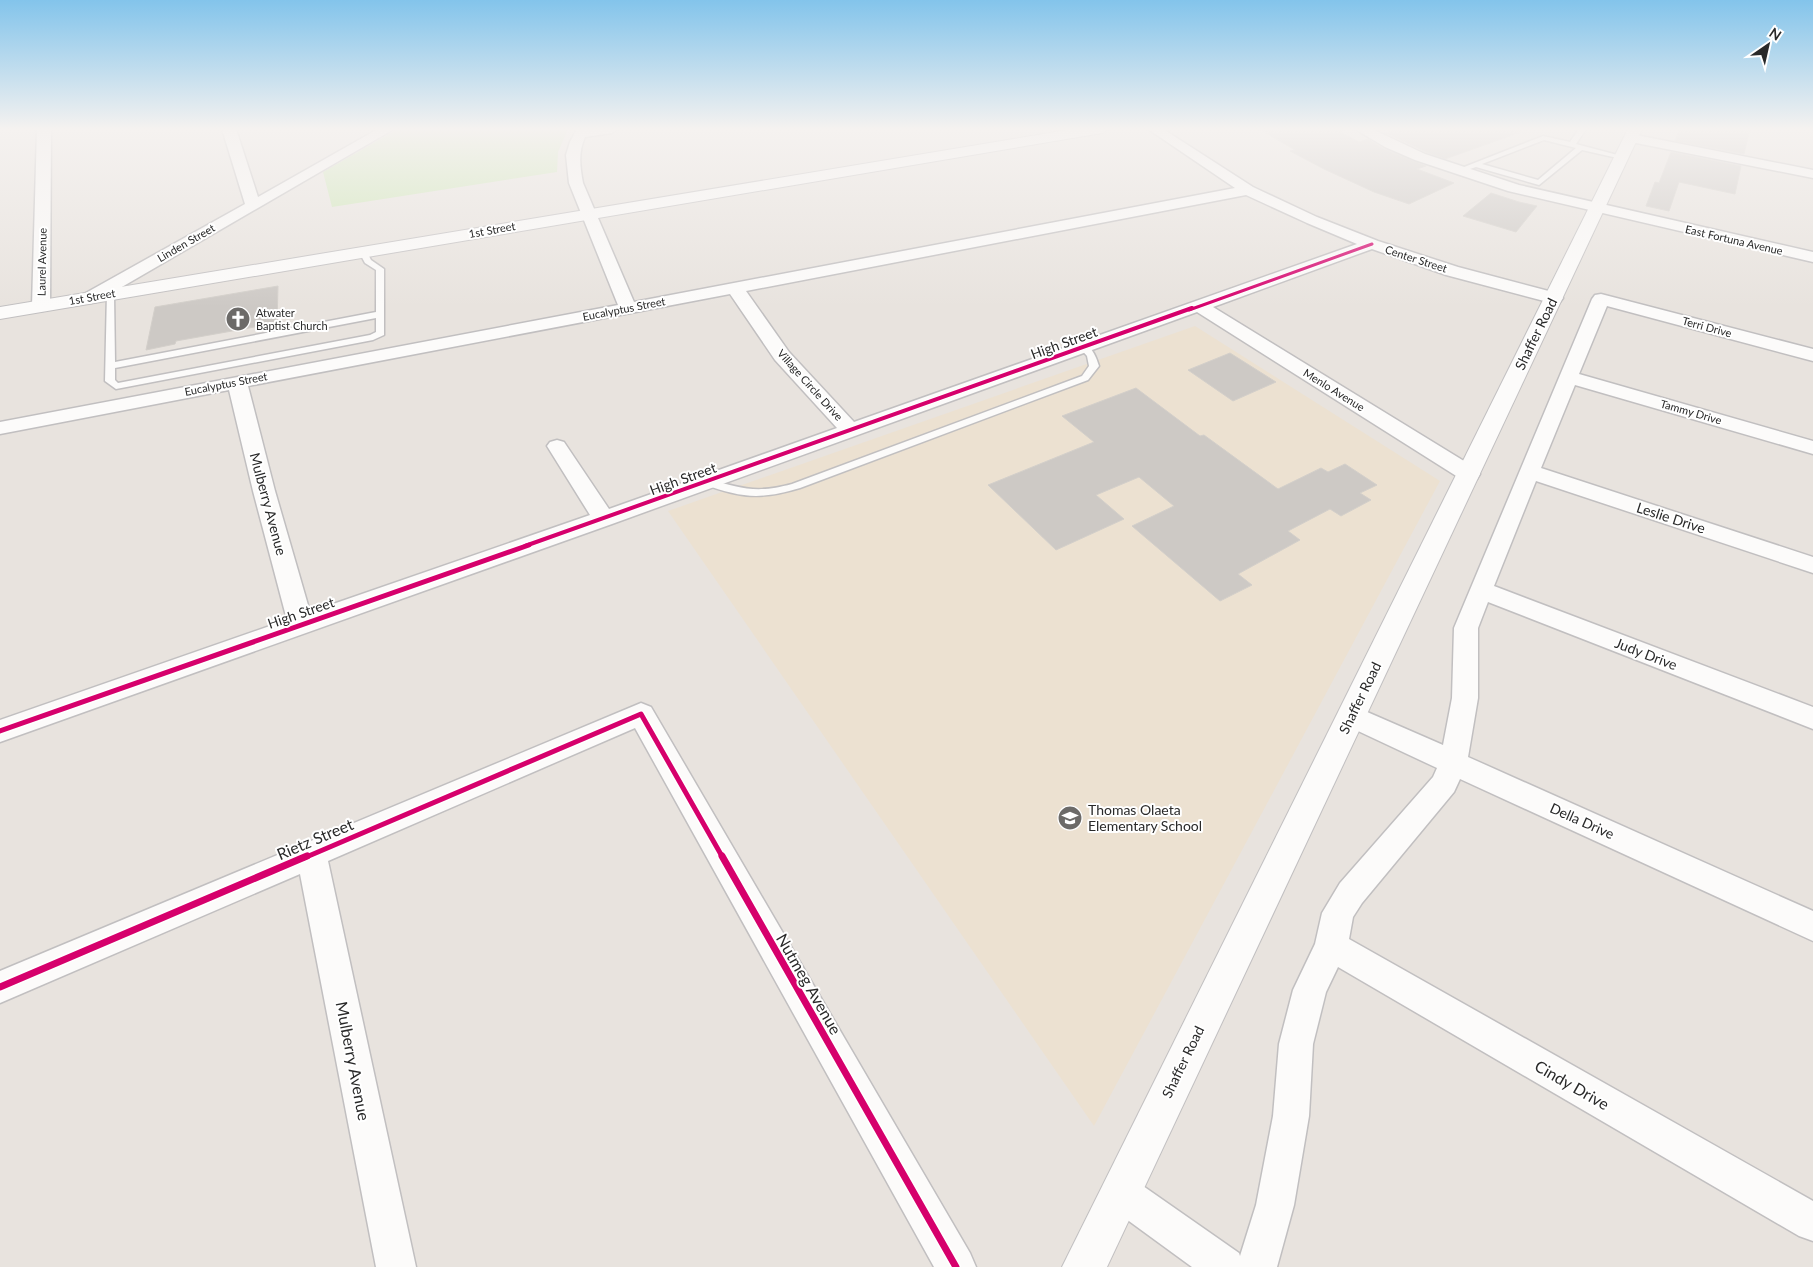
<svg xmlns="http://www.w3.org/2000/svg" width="1813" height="1267" font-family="Lato,sans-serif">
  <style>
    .education { fill: #ece1d1 }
    .green { fill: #cce6b4 }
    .building { fill: #cdc9c5; stroke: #d3cfca }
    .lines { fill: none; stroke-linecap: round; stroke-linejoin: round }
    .service-casing { stroke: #c1bfc0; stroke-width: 3 }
    .minor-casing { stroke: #c1bfc0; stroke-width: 3 }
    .tertiary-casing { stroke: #c1bfc0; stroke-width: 2 }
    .secondary-casing { stroke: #c1bfc0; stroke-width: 2 }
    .service { fill: #fcfbfa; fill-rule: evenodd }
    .minor { fill: #fcfbfa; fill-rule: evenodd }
    .tertiary { fill: #fcfbfa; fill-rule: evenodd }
    .secondary { fill: #fcfbfa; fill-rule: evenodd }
    .cycleway-far3-casing { stroke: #fff; stroke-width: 5 }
    .cycleway-far2-casing { stroke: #fff; stroke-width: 6 }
    .cycleway-far1-casing { stroke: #fff; stroke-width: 8 }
    .cycleway-casing { stroke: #fff; stroke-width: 10 }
    .cycleway-far3 { stroke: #d6006c; stroke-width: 3 }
    .cycleway-far2 { stroke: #d6006c; stroke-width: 4 }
    .cycleway-far1 { stroke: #d6006c; stroke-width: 5 }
    .cycleway { stroke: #d6006c; stroke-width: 7 }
    .labels { text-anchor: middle; stroke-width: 4; stroke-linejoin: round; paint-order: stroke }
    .far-street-label { font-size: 11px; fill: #292929; stroke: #fff }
    .far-poi-label { font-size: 11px; fill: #292929; stroke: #fff; text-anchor: start }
    .street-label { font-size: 14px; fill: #292929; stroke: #fff }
    .poi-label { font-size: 14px; fill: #292929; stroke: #fff; text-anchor: start }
    .near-street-label { font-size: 16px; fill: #292929; stroke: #fff }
  </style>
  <rect width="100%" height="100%" fill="#e8e3de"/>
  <!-- education -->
  <path class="education" d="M1195,326L1440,481L1094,1126L668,511Z"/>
  <!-- green -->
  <path class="green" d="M398,129H568L558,152L557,172L332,207L323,172Z"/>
  <!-- building -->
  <g class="building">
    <path d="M1259,129H1342V133L1359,142L1368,139L1384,149L1426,166L1417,169L1454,183L1409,204L1374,192L1324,169L1290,151L1295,150Z"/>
    <path d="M1399,129H1520L1521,132L1445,159L1426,152L1386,133Z"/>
    <path d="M1680,129H1750L1744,154L1675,141Z"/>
    <path d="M1671,152L1741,166L1735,194L1679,182L1669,211L1646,206L1655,182L1659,183Z"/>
    <path d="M1491,193L1519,202L1537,206L1516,232L1463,216Z"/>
    <path d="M278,286L277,323L176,341L175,344L146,350L155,307Z"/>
    <path d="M1230,353L1276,382L1233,401L1188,370Z"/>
    <path d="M1136,388L1200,436L1204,435L1278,489L1321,468L1328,472L1345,464L1377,485L1360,493L1371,500L1341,516L1330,509L1288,531L1300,540L1238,574L1252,585L1220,601L1132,526L1174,506L1139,477L1096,495L1124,519L1056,550L988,485L1094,442L1062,416Z"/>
  </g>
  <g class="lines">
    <defs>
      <g id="service">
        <path d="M1579,129H1586L1576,144L1625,157L1622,159L1582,150L1539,185L1476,167L1458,173L1454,171L1543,136L1570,142ZM1544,140L1576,148L1538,180L1482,164Z"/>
        <path d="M360,250H366L371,260L384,269V335L373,340L116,389L105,381L107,292L114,294L115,362L376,312V270L365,263L359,252ZM376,318V332L370,335L118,383L115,380V368Z"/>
        <path d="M1084,344C1093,348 1096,357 1099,366L1088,380L800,488C760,500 742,498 703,484L702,482L707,479C742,488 755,494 792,484L1082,376L1089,366L1087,356L1079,347Z"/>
      </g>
      <g id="minor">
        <path d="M37,129H51L50,306L47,310L41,311L35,310L32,306Z"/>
        <path d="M222,129H236L258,197L378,129H394L96,302L90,303L84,302L81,298L84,294L245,204Z"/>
        <path d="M577,129H618L612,133L585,137C578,152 580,167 583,183L634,302L1235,188L1148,129H1163L1253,187L1317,217L1378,241L1458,267L1560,294L1563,298L1560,302L1554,303L1548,302L1446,275L1372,249L1213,307L1477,469L1480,474L1477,479L1469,481L1461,479L1197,312L612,524L0,742V720L287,620L253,491L229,390L0,434V422L618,305L569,183L566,155L570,142ZM1246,195L1307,223L1357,244L854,422L789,352L746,291ZM730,294L775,360L837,428L609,509L564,442L557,440L550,442L547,446L590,515L310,612L275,491L248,386Z"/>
        <path d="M1355,129H1372L1425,154L1519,185L1813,252V262L1508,191L1415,160L1385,147Z"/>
        <path d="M1631,134L1813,170V178L1626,141L1624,138Z"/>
        <path d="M1601,294L1813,349V361L1607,306L1579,374L1813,441V454L1575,385L1541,468L1813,557V573L1536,481L1494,586L1813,707V729L1488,602L1478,628V698L1468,757L1813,911V941L1460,779L1454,792L1362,903L1353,917L1349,939L1813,1201V1241L1799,1236L1338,967L1326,992L1313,1044L1309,1116L1294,1205L1277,1267H1192L1107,1205L1101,1192L1107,1179L1120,1173L1133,1179L1239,1253L1240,1256L1256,1205L1273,1116L1279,1044L1293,990L1315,944L1322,913L1340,883L1433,777L1437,768L1341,723L1338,716L1341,709L1351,705L1443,745L1452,698L1454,628L1592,299L1595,295Z"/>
        <path d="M641,703L651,707L970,1253L976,1267H934L635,728L328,861L416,1267H376L300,874L0,1003V971Z"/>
      </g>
      <path id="tertiary" d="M1074,129H1109L1102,133L0,319V307Z"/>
      <path id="secondary" d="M1628,129H1642L1107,1267H1062Z"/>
    </defs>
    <!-- service casing -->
    <use href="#service" class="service-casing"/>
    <!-- minor casing -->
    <use href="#minor" class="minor-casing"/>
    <!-- tertiary casing -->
    <use href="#tertiary" class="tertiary-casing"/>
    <!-- secondary casing -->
    <use href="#secondary" class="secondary-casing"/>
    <!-- service -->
    <use href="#service" class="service"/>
    <!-- minor -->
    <use href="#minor" class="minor"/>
    <!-- tertiary -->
    <use href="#tertiary" class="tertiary"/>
    <!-- secondary -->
    <use href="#secondary" class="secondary"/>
    <defs>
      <path id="cycleway-far3" d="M1189,310L1372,244"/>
      <path id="cycleway-far2" d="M525,546L1192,308"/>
      <g id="cycleway-far1">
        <path d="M0,731L529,545"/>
        <path d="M304,858L641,714L723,858"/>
      </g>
      <g id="cycleway">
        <path d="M722,856L956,1267"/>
        <path d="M0,987L307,856"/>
      </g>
    </defs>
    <!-- cycleway-far3 casing -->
    <use href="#cycleway-far3" class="cycleway-far3-casing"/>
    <!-- cycleway-far2 casing -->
    <use href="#cycleway-far2" class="cycleway-far2-casing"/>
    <!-- cycleway-far1 casing -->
    <use href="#cycleway-far1" class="cycleway-far1-casing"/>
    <!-- cycleway casing -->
    <use href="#cycleway" class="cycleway-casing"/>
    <!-- cycleway-far3 -->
    <use href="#cycleway-far3" class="cycleway-far3"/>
    <!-- cycleway-far2 -->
    <use href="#cycleway-far2" class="cycleway-far2"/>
    <!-- cycleway-far1 -->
    <use href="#cycleway-far1" class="cycleway-far1"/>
    <!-- cycleway -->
    <use href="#cycleway" class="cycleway"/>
  </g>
  <!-- sky -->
  <linearGradient id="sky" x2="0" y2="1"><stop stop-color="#83c4eb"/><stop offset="0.42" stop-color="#f5f2f0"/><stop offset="1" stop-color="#f5f2f0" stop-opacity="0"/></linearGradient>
  <rect width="1813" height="307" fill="url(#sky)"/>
  <!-- icons -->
  <defs>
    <symbol id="church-disc" viewBox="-11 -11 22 22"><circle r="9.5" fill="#6c6a68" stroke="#fff"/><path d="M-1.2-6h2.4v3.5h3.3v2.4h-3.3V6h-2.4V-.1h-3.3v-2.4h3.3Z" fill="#fff"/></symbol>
    <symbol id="school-disc" viewBox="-11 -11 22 22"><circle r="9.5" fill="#6c6a68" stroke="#fff"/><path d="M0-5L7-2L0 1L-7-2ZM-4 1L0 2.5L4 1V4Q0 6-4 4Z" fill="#fff"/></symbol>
  </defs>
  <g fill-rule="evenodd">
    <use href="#church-disc" x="224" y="305" width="28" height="28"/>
    <use href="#school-disc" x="1056" y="804" width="28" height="28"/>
  </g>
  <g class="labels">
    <!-- far-street labels -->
    <g class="far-street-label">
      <text transform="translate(492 230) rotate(-10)" y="4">1st Street</text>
      <text transform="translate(1734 240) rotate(13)" y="4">East Fortuna Avenue</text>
      <text transform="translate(186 243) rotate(-30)" y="4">Linden Street</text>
      <text transform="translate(1416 259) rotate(18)" y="4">Center Street</text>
      <text transform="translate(42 262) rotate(-89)" y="4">Laurel Avenue</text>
      <text transform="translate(92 297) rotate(-10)" y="4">1st Street</text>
      <text transform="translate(624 309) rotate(-11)" y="4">Eucalyptus Street</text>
      <text transform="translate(1707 327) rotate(15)" y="4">Terri Drive</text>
      <text transform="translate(226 384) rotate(-11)" y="4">Eucalyptus Street</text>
      <text transform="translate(810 385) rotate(48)" y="4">Village Circle Drive</text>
      <text transform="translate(1334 390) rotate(32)" y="4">Menlo Avenue</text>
      <text transform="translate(1691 412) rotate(16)" y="4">Tammy Drive</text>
    </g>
    <!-- far-poi labels -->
    <g class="far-poi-label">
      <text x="256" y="317">Atwater<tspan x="256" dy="13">Baptist Church</tspan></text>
    </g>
    <!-- street labels -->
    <g class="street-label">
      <text transform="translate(1536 334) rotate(-64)" y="5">Shaffer Road</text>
      <text transform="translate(1064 343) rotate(-20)" y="5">High Street</text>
      <text transform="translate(683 479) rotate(-20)" y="5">High Street</text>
      <text transform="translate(268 504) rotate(75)" y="5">Mulberry Avenue</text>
      <text transform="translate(1671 518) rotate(18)" y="5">Leslie Drive</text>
      <text transform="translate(301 613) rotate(-19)" y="5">High Street</text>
      <text transform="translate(1646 654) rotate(21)" y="5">Judy Drive</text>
      <text transform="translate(1360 698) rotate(-64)" y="5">Shaffer Road</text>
      <text transform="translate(1582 821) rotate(24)" y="5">Della Drive</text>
      <text transform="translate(1183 1062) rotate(-64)" y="5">Shaffer Road</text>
    </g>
    <!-- poi labels -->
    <g class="poi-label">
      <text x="1088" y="815">Thomas Olaeta<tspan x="1088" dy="16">Elementary School</tspan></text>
    </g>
    <!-- near-street labels -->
    <g class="near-street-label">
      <text transform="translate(315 839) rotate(-23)" y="6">Rietz Street</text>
      <text transform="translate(809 984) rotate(60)" y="6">Nutmeg Avenue</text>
      <text transform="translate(353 1061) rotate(79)" y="6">Mulberry Avenue</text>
      <text transform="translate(1572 1085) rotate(30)" y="6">Cindy Drive</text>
    </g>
  </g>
  <!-- north arrow -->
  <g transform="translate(1768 45) rotate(34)" stroke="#ffffff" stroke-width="4" paint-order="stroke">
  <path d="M0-4L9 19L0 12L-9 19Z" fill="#292929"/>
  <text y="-8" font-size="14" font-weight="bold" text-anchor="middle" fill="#292929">N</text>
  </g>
</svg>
